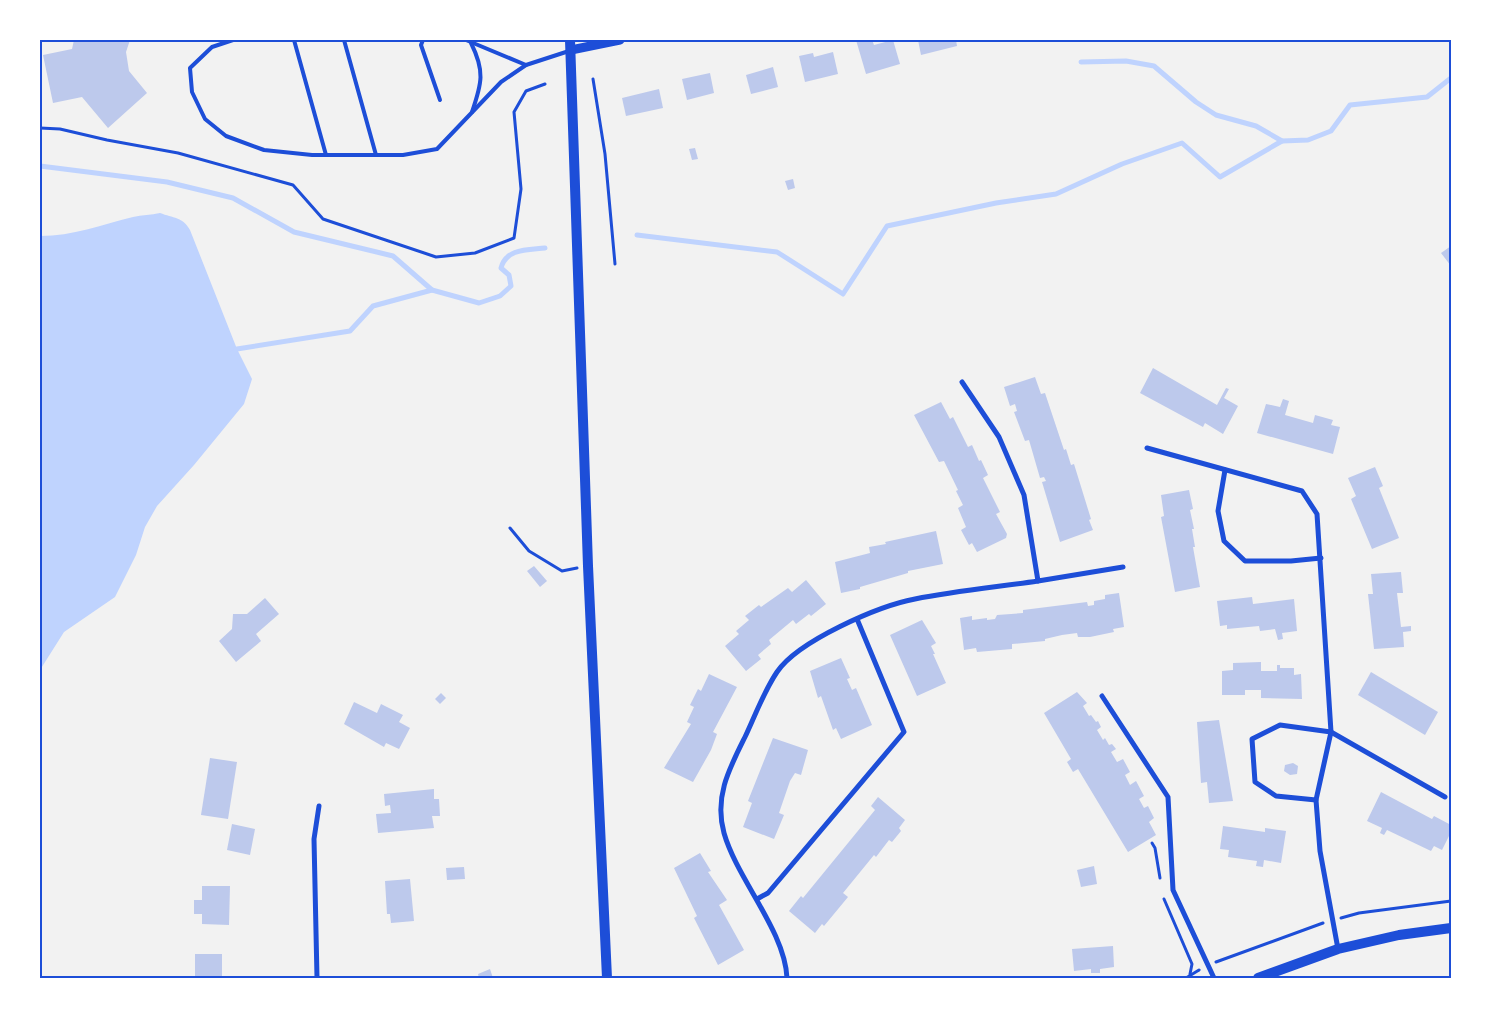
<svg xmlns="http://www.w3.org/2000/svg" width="1491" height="1018" font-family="Signika,sans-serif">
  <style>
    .water { fill: #bfd3fe }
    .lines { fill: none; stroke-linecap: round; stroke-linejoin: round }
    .stream { stroke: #bfd3fe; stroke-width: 5 }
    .building { fill: #bdc9ec }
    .path { stroke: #1d4ed8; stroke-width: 3 }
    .service { stroke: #1d4ed8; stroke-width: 4 }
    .minor { stroke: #1d4ed8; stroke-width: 5 }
    .tertiary { stroke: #1d4ed8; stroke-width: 9 }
    .secondary { stroke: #1d4ed8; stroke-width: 10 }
    .neatline { fill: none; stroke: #1d4ed8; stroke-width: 2 }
  </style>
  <rect width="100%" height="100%" fill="#f2f2f2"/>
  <!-- water -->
  <path class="water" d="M160,213C173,218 183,217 190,230L237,349L252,379L244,404L194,465L157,506L145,527L136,555L115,597L64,632L40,670V236C73,236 101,225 133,217C142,215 151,215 160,213Z"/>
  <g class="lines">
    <!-- stream -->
    <g class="stream">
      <path d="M1081,62L1126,61L1154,66L1196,102L1216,115L1256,126L1282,141L1308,140L1331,131L1350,105L1427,97L1451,78"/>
      <path d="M40,166L167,182L233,198L294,232L393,256L432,290L479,303L500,296L511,286L509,275L501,268C506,248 529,250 545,248"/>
      <path d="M637,235L777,252L843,294L887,226L996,203L1056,194L1122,164L1182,143L1220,177L1282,141"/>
      <path d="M233,353L237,349L350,331L373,306L432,290"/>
    </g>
  </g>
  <!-- building -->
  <g class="building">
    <path d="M74,40H130L126,52L129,71L147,93L108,128L82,97L53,103L43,55L72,49Z"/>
    <path d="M856,40H872L874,45L893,40L900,64L866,74Z"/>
    <path d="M918,40H956L957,46L921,55Z"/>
    <path d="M833,52L838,74L805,82L799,56L813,53L814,57Z"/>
    <path d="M773,67L778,87L751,94L746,75Z"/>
    <path d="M710,73L714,93L687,100L682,79Z"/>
    <path d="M659,89L663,108L626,116L622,98Z"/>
    <path d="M695,148L698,159L692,160L689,149Z"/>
    <path d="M793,179L795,188L788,190L785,181Z"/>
    <path d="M1451,246V266L1441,253Z"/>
    <path d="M1153,368L1217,405L1226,388L1229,389L1224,398L1238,406L1223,434L1205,423L1203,427L1140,393Z"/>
    <path d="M1035,377L1041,394L1045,393L1064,450L1066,449L1071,465L1074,464L1091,519L1089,520L1093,530L1060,542L1042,482L1046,481L1044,477L1040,478L1029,440L1025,441L1014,412L1017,411L1015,404L1010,406L1004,387Z"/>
    <path d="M1283,399L1289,401L1285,415L1313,423L1315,415L1333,420L1331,425L1340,427L1333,454L1257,433L1266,404L1280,407Z"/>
    <path d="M941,402L950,419L953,417L968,447L972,445L979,461L981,460L988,475L983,478L1000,512L996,514L1007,534L1006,538L977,552L972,543L969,545L961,530L966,527L958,508L963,505L956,491L958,490L944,461L939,462L914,415Z"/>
    <path d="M1375,467L1383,486L1379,488L1399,538L1372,549L1351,499L1356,496L1348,478Z"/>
    <path d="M1189,490L1193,509L1190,510L1194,529H1192L1195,547H1193L1200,587L1175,592L1161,517L1164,516L1161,495Z"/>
    <path d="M936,531L943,564L908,571V573L860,587V589L841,593L835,562L870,553L869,547L886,544L885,542Z"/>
    <path d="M534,566L547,581L540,587L527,571Z"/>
    <path d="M1401,572L1403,593H1397L1401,627L1411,626V631L1403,632L1404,647L1374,649L1368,594H1373L1371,574Z"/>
    <path d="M806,580L826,604L811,616L809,614L796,624L793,620L769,640L771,644L758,655L761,659L746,671L725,646L739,634L736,631L749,620L745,616L759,605L761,607L788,588L792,592Z"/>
    <path d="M1119,593L1124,627L1113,629L1114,632L1090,637H1078L1077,633L1062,635L1045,639V641L1012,644V649L977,652L976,648L964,650L960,618L972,616V620L987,618V620L995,619L997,615L1023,613V610L1087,602L1088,606L1094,605V601L1105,599V595Z"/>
    <path d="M1252,597L1253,604L1294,599L1297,631L1282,633L1283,639L1278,640L1275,629L1260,631L1259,626L1227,629V625L1220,626L1217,601Z"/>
    <path d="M265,598L279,614L256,634L261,641L236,662L219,641L232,629L233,614H247Z"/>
    <path d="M922,620L936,643L931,646L935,654H933L946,683L917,696L890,635Z"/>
    <path d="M841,658L850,678L847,679L852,690L856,688L872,725L841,739L836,728L833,730L821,696L818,698L810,671Z"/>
    <path d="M1261,662V671H1277V665H1280V668H1294V675L1301,674L1302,699L1261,698V690H1245V695H1222V671L1233,670V663Z"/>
    <path d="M1371,672L1438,712L1425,735L1358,695Z"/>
    <path d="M709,674L737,687L713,732L717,734L711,750L693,782L664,768L691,724L687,722L694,707L690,705L698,689L701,691Z"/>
    <path d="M1077,692L1087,703L1083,706L1089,716L1091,715L1096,722L1098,721L1101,727L1097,730L1103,740L1105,738L1109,745L1112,744L1116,749L1111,752L1117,762L1123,759L1130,772L1125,775L1130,785L1136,781L1144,796L1139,799L1144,808L1148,806L1154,818L1149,822L1156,835L1128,852L1078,769L1073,772L1067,762L1071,759L1044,713Z"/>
    <path d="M441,693L446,698L440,704L435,699Z"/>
    <path d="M354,702L377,713L381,704L403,715L399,722L410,728L399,749L386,743L384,747L344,724Z"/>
    <path d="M1219,720L1233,801L1209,803L1207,782L1201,783L1197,722Z"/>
    <path d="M773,738L808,750L801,775L795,773L790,781L779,813L784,815L774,839L743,827L752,803L748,801Z"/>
    <path d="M210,758L237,762L228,819L201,815Z"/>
    <path d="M1293,763L1298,766L1297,774L1290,775L1284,771L1285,765Z"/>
    <path d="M434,789V799H439L440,816H432L434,828L378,833L376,814L391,813L390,805L385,806L384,794Z"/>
    <path d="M1381,792L1432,819L1434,816L1451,825V832L1442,850L1434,846L1431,851L1387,830L1384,835L1380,833L1382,828L1367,821Z"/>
    <path d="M878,797L905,820L899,828L901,831L892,842L889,840L876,857L874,855L843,893L848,897L824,926L822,924L815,933L789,911L801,896L803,898L875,810L871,806Z"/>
    <path d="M232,824L255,829L250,855L227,850Z"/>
    <path d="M1223,826L1265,832V828L1286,831L1281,863L1264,860L1263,867L1256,866L1257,861L1228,857L1229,850L1220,849Z"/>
    <path d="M700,853L711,871L708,872L727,900L719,905L744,950L718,965L694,918L697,916L674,868Z"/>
    <path d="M1094,866L1097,884L1081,887L1077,870Z"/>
    <path d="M464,867L465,879L447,880L446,868Z"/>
    <path d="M410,879L414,921L391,923L390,914H387L385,881Z"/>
    <path d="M202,886H230L229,925L202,924V914H194V900H202Z"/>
    <path d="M1113,946L1114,967L1100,969V973H1091V969L1074,971L1072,949Z"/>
    <rect x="195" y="954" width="27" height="24"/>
    <path d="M490,969L493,978H479L478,974Z"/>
  </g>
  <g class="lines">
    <!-- path -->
    <g class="path">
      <path d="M593,79L605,154L615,264"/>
      <path d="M40,128L60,129L107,140L178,153L293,185L323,219L436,257L475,253L514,238L521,189L514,112L526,91L545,84"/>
      <path d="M510,528L529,551L562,571L577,568"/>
      <path d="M1152,843L1155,848L1160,878"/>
      <path d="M1164,899L1192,964L1190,974"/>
      <path d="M1341,918L1359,913L1451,901"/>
      <path d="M1216,962L1323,923"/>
      <path d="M1186,978L1199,970"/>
    </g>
    <!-- service -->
    <g class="service">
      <path d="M233,40L212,47L190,68L192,92L205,119L226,136L264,150L312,155H403L437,149L501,82L526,65L569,51"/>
      <path d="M294,40L326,155"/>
      <path d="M344,40L376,155"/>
      <path d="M423,40L421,45L440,100"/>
      <path d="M466,40L526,65"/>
      <path d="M471,43C485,71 482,83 472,112"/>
    </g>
    <!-- minor -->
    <g class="minor">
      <path d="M1147,448L1302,491L1317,514L1331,732L1316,800L1320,851L1338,949"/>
      <path d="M1225,470L1218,511L1224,541L1245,561H1291L1321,558"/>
      <path d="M1038,581L1123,567"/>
      <path d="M1102,696L1168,797L1173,890L1214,978"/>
      <path d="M1316,800L1276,796L1255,782L1252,739L1280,725L1331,732L1445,797"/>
      <path d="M757,899L768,893L904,732L857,619"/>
      <path d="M317,978L314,839L319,806"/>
      <path d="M787,978C785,931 737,879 724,833C714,797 729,769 745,737C755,716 764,691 777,672C798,641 878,606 915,599C955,591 997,587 1038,581L1024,495L999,437L962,382"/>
    </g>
    <!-- tertiary -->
    <path class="tertiary" d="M571,50L620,40"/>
    <!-- secondary -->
    <g class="secondary">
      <path d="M570,40L588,566L607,978"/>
      <path d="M1258,978L1338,949L1399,935L1451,928"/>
    </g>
  </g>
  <!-- border -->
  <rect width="1491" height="1018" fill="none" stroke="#ffffff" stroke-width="82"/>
  <rect x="41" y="41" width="1409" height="936" class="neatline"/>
</svg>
